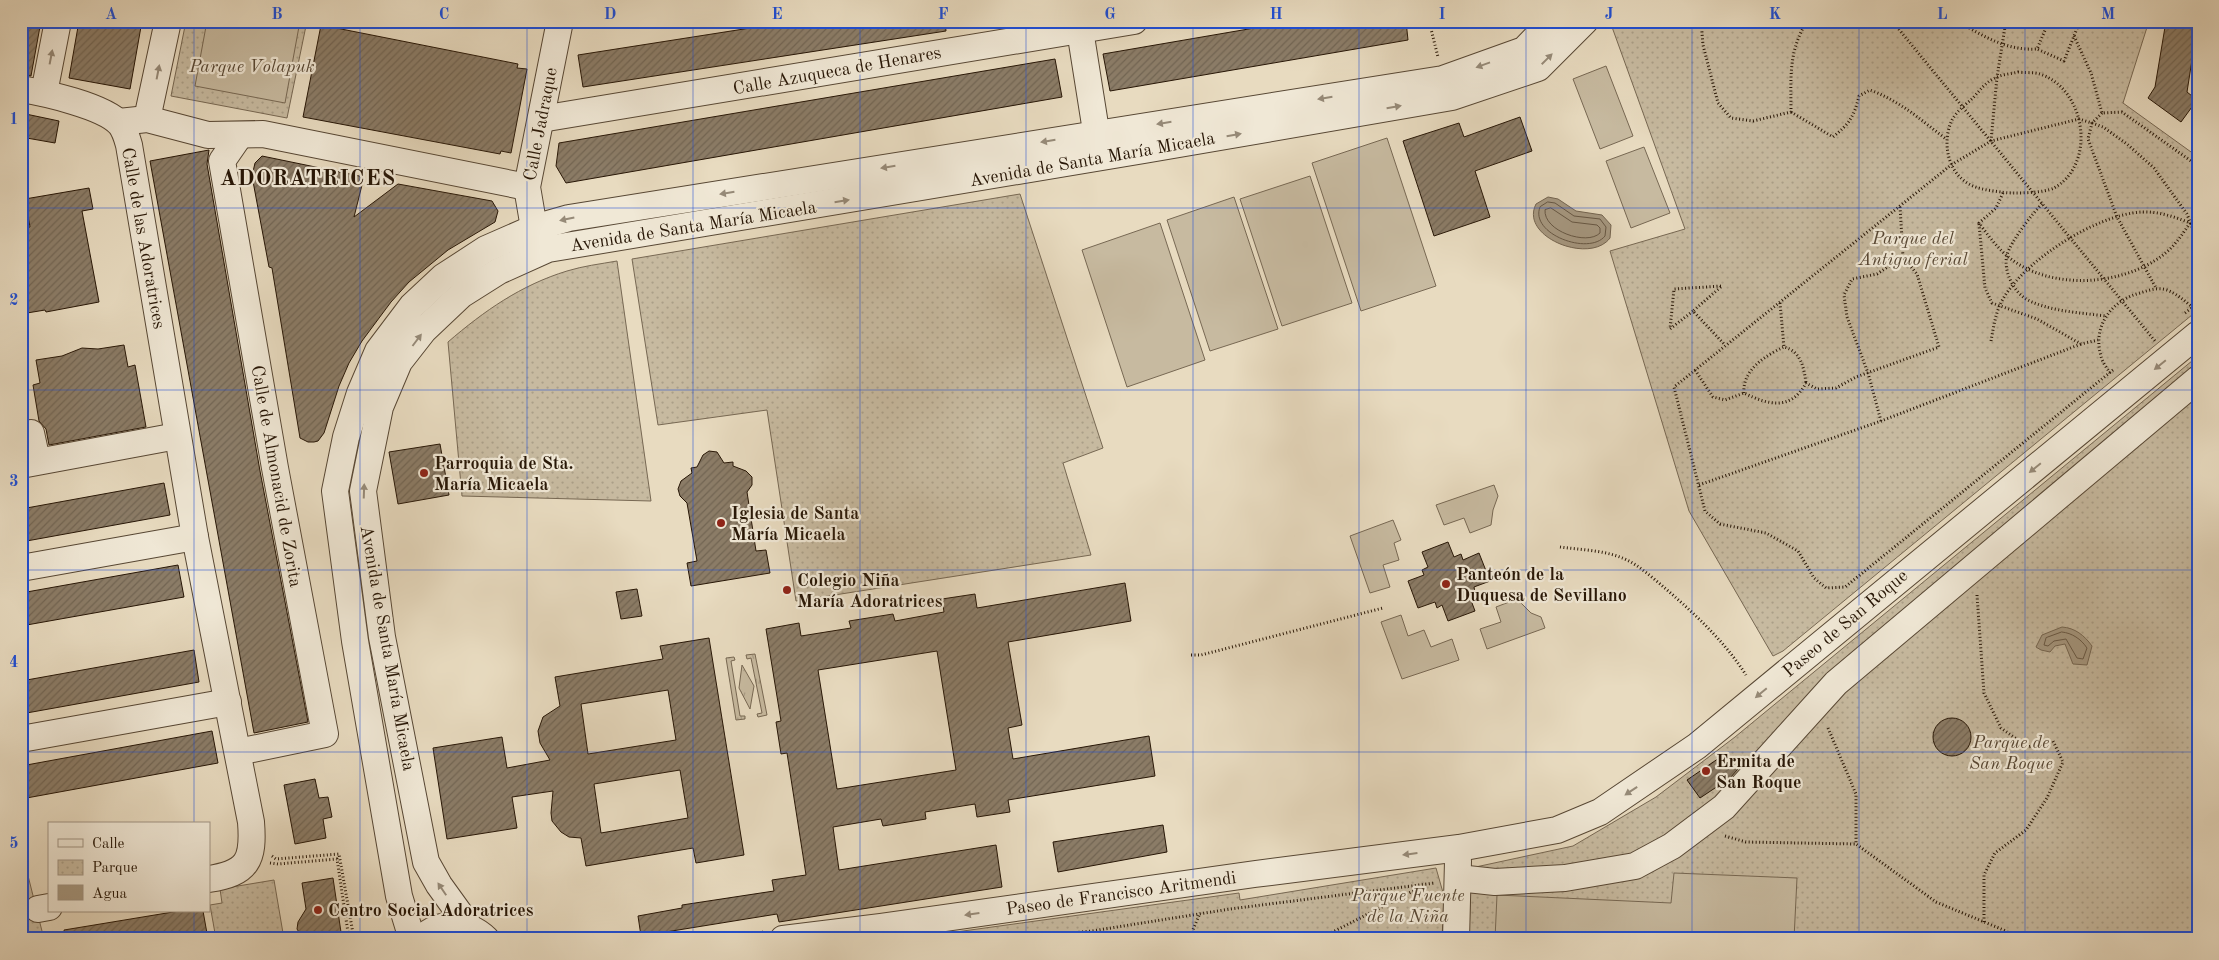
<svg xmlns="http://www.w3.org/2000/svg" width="2219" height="960" font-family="'Old Standard TT',serif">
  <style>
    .grass { fill: url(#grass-tufts); stroke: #776853 }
    .park { fill: url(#park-dots); stroke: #776853 }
    .garden { fill: #c7baa0; stroke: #776853 }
    .water { fill: #a69881; stroke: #736450 }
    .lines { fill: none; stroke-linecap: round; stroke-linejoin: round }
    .shore { stroke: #665744; stroke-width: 1 }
    .building { fill: url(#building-hatch); stroke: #271606; fill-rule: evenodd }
    .minor-casing { stroke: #574734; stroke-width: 28 }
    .path { stroke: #271606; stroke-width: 3; stroke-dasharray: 1 2.5; stroke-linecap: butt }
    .minor { stroke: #f0e8d6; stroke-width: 26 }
    .oneway { fill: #968a78 }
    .grid { fill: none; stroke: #1d4ed8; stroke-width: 1; stroke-opacity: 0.55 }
    .poi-dot { fill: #8f2418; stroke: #f0e8d6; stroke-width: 2 }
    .labels { text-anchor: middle; stroke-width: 4.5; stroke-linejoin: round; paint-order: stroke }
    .park-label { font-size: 18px; font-style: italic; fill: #574734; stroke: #f0e8d6 }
    .street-label { font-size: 18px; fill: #271606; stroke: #f0e8d6 }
    .poi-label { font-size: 18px; font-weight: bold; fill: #271606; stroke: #f0e8d6; text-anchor: start }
    .district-label { font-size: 22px; font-weight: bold; letter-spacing: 1px; fill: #271606; stroke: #f0e8d6 }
    .neatline { fill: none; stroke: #1d4ed8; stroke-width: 2 }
    .grid-label { font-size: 16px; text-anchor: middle; font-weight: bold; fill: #1d4ed8 }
  </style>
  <defs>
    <pattern id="grass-tufts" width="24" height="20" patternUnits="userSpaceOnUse" patternTransform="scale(1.25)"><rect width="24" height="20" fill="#c7baa0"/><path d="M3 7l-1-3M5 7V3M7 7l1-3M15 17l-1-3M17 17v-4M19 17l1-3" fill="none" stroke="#ab9f88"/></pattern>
    <pattern id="park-dots" width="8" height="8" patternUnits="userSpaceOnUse" patternTransform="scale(1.25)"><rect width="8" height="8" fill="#c7baa0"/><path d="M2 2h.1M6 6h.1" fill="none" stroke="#ab9f88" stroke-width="1.8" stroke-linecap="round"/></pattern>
    <pattern id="building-hatch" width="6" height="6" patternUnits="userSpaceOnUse" patternTransform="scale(1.25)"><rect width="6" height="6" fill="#8b7c67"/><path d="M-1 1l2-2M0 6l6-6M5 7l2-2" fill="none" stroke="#726553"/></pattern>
  </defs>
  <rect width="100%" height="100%" fill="#e8dbc0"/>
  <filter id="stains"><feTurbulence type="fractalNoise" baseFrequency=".004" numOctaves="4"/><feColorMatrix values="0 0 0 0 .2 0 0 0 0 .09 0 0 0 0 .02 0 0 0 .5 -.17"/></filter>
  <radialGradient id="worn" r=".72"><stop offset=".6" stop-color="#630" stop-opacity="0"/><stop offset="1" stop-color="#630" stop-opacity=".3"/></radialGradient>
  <!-- grass -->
  <g class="grass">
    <path d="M755,654L767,715L758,717L757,714L762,713L751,658L747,659L746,655Z"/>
    <path d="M734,657L735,660L731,661L740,716H745V719L736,720L726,658Z"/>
    <path d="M742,665L754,686L750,709L739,688Z"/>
  </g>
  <!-- park -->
  <g class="park">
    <path d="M186,21H307L287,118L171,96Z"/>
    <path d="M1616,21H2149L2123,103L2198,157V310L1783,651L1773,656L1689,511L1610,251L1685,229L1612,27Z"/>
    <path d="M1020,194L1103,448L1063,463L1091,555L796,601L767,410L658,425L632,259Z"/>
    <path d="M617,261L651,501L462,496L448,342C484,311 521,285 567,271C583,266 600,264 617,261Z"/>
    <path d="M2198,356V939H1469L1471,868L1573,846L1656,797L1735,737Z"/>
    <path d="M21,848L44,939H21Z"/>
    <path d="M1436,868L1444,896L1442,939H905L1239,893L1240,900Z"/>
    <path d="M274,880L284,939H216L210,905L222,903L220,889Z"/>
  </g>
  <!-- garden -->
  <g class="garden">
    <path d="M207,21H300L285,103L195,86Z"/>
    <path d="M1606,66L1633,136L1600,149L1573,79Z"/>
    <path d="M1387,138L1436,286L1361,311L1312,163Z"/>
    <path d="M1644,147L1670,213L1631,228L1606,161Z"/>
    <path d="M1310,176L1352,303L1282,326L1240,199Z"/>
    <path d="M1234,197L1278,329L1210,351L1167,220Z"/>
    <path d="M1160,223L1205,360L1127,387L1082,250Z"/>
    <path d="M1494,485L1498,496L1493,510L1491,525L1470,533L1464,518L1444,525L1436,505Z"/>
    <path d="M1393,520L1401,540L1394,543L1399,560L1383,565L1390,587L1370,593L1350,536Z"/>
    <path d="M1517,599L1531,613L1541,617L1545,628L1487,649L1480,629L1501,622L1496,607Z"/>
    <path d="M1401,615L1408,636L1424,630L1431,647L1452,639L1459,660L1402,679L1381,622Z"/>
    <path d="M1674,873L1797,878L1794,939H1495L1497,895L1671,903Z"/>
  </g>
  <!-- water -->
  <g class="water">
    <path d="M1548,197L1558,199L1576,211L1602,215L1611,225L1610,238C1590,265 1519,237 1536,204Z"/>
    <path d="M2062,627C2075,628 2084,635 2092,646L2087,665L2073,664L2065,644L2055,646L2050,652L2041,650L2036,647L2042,635Z"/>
  </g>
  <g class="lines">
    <!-- shore -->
    <g class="shore">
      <path d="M1548,202L1555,203L1574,216L1600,219L1606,227L1605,236C1589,256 1529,234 1540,207Z"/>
      <path d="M1551,208L1572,222L1597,225L1600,228V233C1587,246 1543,231 1545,210Z"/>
      <path d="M2062,632C2072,633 2081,639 2087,648L2083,659L2077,658L2066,639L2054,641L2048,646L2044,645L2046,638Z"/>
    </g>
  </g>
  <!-- building -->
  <g class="building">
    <path d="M21,21H41L31,76L21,74Z"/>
    <path d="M79,21H142L130,89L69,78Z"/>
    <path d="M795,21H945L946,31L583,87L578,55Z"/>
    <path d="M1295,21H1406L1408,40L1110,91L1103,54Z"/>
    <path d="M2166,21H2198L2187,92L2197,100L2181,122L2148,98L2155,87Z"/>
    <path d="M321,25L518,64L517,68L527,69L511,153L501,151L500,154L303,117Z"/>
    <path d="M1055,59L1062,97L566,183L556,166L559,143Z"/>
    <path d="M21,113L59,121L55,143L21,137Z"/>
    <path d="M1520,117L1532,151L1475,171L1490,217L1434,236L1403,141L1459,123L1464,137Z"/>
    <path d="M209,150L207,164L260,471L308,722L254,733L150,161Z"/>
    <path d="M262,156L364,177L354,217L398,184L492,201L498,211L495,222L448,250L409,282L391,302L362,341L349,363L339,386L324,433L318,441L314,442H308L300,438L272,268L269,267L252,176L255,163Z"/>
    <path d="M89,188L93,209L82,211L99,302L46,312L45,310L21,314V228L30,227L25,199Z"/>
    <path d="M124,345L128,367L135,365L146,427L49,445L46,429L39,421L33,385L40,383L36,360L62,356L82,348L98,349Z"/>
    <path d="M440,444L449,495L398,504L389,452Z"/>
    <path d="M709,451L717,452L724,463L733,462V466L746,471L752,477V485L747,492L756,551L766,550L770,573L691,586L687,563L697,561L687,503L680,496L678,489L681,481L692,473L691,468L697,467L703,455Z"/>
    <path d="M164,483L170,515L21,542V509Z"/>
    <path d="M1448,542L1454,557L1461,554L1463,560L1479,553L1490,581L1474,587L1475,592L1469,595L1475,611L1448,621L1442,605L1437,608L1435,602L1418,608L1408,581L1424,575L1422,570L1428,567L1422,552Z"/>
    <path d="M178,565L184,597L21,626V593Z"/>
    <path d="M1125,583L1131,621L1008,642L1022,725L1008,728L1013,759L1149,736L1155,776L1008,800L1010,812L977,817L975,804L925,812L926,819L883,826L881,819L833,827L839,870L996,845L1002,887L779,922L777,914L641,936L638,916L682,908V905L774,891L772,880L806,875L787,753L781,754L776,722L781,721L766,629L799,623L801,636L851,628L849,621L893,614L895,621L944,612L942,599L975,594L977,608ZM937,651L956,770L837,789L818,670Z"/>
    <path d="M637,589L642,616L621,619L616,592Z"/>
    <path d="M709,638L744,855L696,863L693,848L586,866L581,838L569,837L561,832L552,821L551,813L553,791L512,797L517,828L447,839L433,748L502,737L507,768L550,760L540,743L538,731L543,717L560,706L555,677L663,659L660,646ZM668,690L676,740L588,754L581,704ZM680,770L688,818L601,833L594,784Z"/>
    <path d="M194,650L199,682L21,714V681Z"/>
    <circle cx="1952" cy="737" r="19"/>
    <path d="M212,731L218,763L21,799V766Z"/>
    <path d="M1725,754L1738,769L1730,778L1700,798L1687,780Z"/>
    <path d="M315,779L319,798L328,797L332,817L323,819L326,838L295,844L284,785Z"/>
    <path d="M1163,825L1167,852L1058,872L1053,842Z"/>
    <path d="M333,878L342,939H303L297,929L298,922L306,909L302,883Z"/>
    <path d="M179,911H203L208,939H65L64,930Z"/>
  </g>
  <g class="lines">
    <defs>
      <g id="minor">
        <path d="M1083,21L1080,30L1099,150"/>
        <path d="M21,89C45,93 104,106 120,124C125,130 127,138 129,145L195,537L251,822C254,860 248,873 209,879"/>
        <path d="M44,93L58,21"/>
        <path d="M147,119L168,21"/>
        <path d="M541,119L1134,21"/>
        <path d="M119,122L147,119L208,135L263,134L527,187"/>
        <path d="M534,228L527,187L560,21"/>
        <path d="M21,435L31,433L37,461"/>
        <path d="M21,465L177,436"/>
        <path d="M21,568L195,537"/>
        <path d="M21,739L228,702"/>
        <path d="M238,752L325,734L275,468L222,161L240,135"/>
        <path d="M1458,878L1495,882L1565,878L1635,866L1672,846L1724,807L1836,683L2198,379"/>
        <path d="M38,909L49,907"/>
        <path d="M470,928L439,885L426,862L382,637L363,491L380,407L399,362L424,330L461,295L499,271L548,249L1144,150L1452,97L1538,68L1585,21"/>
        <path d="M412,939L399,896L355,641L335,491L346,437L360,393L378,351L412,306L443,277L486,249L534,228L569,218L1443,79L1524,50L1552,21"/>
        <path d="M421,939C439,921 468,921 486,939"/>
        <path d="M783,939L881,927L1255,874L1459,848L1557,830L1600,812L1697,746L2198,334"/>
        <path d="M1456,939L1458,861"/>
      </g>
    </defs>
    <!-- minor casing -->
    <use href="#minor" class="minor-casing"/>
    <!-- path -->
    <g class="path">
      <path d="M1429,21L1438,57"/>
      <path d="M1701,21L1703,45L1718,103L1731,118L1753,121L1791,112C1791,78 1788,52 1807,21"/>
      <path d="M1892,21L2155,341"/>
      <path d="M1957,21C1983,36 2007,51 2037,49"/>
      <path d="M2049,21L2037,49L2064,61L2080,21"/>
      <path d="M2074,36L2091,73L2102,113L2122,112L2198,166"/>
      <path d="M2018,72C2025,73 2034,72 2040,74C2086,89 2097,164 2054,188C2045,193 2011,194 2001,192C1987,190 1973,189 1962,179C1946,165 1943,139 1952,120C1956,112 1966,104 1973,98C1980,90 1986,82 1995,78C2002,74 2011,74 2018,72Z"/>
      <path d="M1791,112L1833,137C1849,124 1854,117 1859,96L1870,90C1900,101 1921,120 1946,139"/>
      <path d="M2102,113L2092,123L2088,139L2117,217L2156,288"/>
      <path d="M1991,141L1997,77L2006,21"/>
      <path d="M2003,193L1996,208L1979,223C1987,234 1996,246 2006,255C2047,291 2121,287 2163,255C2174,247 2182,235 2190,223"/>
      <path d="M2042,204C2032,214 2011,241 2007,255C2003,270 2013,291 2026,299C2047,311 2082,313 2106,316"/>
      <path d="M1979,224L1985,288L1992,303L2037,319L2081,344L2098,340"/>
      <path d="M1780,303L1784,347C1801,351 1804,368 1806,383"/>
      <path d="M1693,311L1670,329L1674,289L1722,286L1693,311L1725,345"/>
      <path d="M2185,313L2198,303"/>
      <path d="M1991,341C1993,330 1995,317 1999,307C2017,264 2096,214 2142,212C2161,211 2180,219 2198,226"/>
      <path d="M1695,370L1713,397L1725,400L1744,393C1768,405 1791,411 1806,383L1817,389L1836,388L1856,377L1939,347L1917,274L1903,257L1900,206"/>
      <path d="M2113,370L1845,587L1826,588L1814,578L1798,551L1766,533L1720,524L1705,511L1674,387L1951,165L1991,141L2079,119L2092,123L2103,127L2127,144L2154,168L2187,214L2194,232L2198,252"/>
      <path d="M2110,373C2107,368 2102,362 2101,356C2092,326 2112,300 2140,293C2149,290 2158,287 2167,290C2177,294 2184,300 2192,307"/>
      <path d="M1744,393C1742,370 1766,355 1784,347"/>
      <path d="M1881,421L1868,373L1847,317L1844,295L1852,279L1877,274L1903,257"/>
      <path d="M1699,485L1881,421L2081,344"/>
      <path d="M1560,547C1582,550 1606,550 1627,560C1641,567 1654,579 1666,589C1696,615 1725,642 1746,675"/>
      <path d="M1977,595L1984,693L2001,728L2028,747L2053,741L2063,762L2047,798L2026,830L1995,853L1984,875V923"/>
      <path d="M1191,655H1201L1383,608"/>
      <path d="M1828,728L1856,794V844L1936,902L2006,931L2016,939"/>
      <path d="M1725,836L1746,842L1856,844"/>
      <path d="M272,856L276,859L339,854L354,939"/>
      <path d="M270,863L278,864L337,859L349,939"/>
      <path d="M714,939L763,932"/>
      <path d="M1009,939L1092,931L1230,909L1435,883"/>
      <path d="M1189,939L1200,913"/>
      <path d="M1319,939L1421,887"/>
    </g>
    <!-- minor -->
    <use href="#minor" class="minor"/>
  </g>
  <!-- one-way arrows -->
  <defs><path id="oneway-solid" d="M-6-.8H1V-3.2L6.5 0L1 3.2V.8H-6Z" transform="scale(1.25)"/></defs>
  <g class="oneway">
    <use href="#oneway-solid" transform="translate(51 57) rotate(-79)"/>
    <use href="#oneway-solid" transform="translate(1547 59) rotate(-45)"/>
    <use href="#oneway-solid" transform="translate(1483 65) rotate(160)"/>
    <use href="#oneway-solid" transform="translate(158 72) rotate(-79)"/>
    <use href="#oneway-solid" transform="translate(1325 98) rotate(171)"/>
    <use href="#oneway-solid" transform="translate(1394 107) rotate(-10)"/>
    <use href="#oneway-solid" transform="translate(1164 123) rotate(171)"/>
    <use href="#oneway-solid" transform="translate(1234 135) rotate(-10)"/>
    <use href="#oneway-solid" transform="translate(1048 141) rotate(171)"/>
    <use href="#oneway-solid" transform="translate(888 167) rotate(171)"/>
    <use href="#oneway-solid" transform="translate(727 193) rotate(171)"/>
    <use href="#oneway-solid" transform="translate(842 201) rotate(-9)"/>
    <use href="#oneway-solid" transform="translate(567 219) rotate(168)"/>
    <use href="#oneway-solid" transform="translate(417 340) rotate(-53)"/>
    <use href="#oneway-solid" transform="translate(2160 365) rotate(141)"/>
    <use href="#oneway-solid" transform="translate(2035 468) rotate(141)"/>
    <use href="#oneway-solid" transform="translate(364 491) rotate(-88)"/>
    <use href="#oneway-solid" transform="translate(1761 693) rotate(140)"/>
    <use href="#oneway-solid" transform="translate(1631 791) rotate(146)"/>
    <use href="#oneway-solid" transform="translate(1410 854) rotate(173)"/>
    <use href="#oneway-solid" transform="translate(442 889) rotate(-124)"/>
    <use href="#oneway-solid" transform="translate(972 914) rotate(172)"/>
  </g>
  <!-- grid -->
  <path class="grid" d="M194,21V824M360,21V939M527,21V939M693,21V939M860,21V939M1026,21V939M1193,21V939M1359,21V939M1526,21V939M1692,21V939M1859,21V939M2025,21V939M21,208H2198M21,390H2198M21,570H2198M21,752H2198M194,911V939"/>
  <!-- markers -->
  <g class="poi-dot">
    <circle cx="424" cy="473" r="5"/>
    <circle cx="721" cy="523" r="5"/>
    <circle cx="1446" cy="584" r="5"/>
    <circle cx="787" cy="590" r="5"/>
    <circle cx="1706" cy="771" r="5"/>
    <circle cx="318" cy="910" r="5"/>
  </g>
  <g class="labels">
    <!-- park labels -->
    <g class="park-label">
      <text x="252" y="72">Parque Volapuk</text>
      <text x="1913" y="244">Parque del<tspan x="1913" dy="21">Antiguo ferial</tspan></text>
      <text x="2011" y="748">Parque de<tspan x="2011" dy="21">San Roque</tspan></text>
      <text x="1408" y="901">Parque Fuente<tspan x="1408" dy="21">de la Niña</tspan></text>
    </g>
    <!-- street labels -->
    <g class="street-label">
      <text transform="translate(837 70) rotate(-10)" y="6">Calle Azuqueca de Henares</text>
      <text transform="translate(540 124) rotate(-79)" y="6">Calle Jadraque</text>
      <text transform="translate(1092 159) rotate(-10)" y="6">Avenida de Santa María Micaela</text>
      <text transform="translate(693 226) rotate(-9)" y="6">Avenida de Santa María Micaela</text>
      <text transform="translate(144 238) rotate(80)" y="6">Calle de las Adoratrices</text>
      <text transform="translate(277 476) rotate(80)" y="6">Calle de Almonacid de Zorita</text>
      <text transform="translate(1845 623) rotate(-40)" y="6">Paseo de San Roque</text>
      <text transform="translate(388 648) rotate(80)" y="6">Avenida de Santa María Micaela</text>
      <text transform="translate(1121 893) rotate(-8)" y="6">Paseo de Francisco Aritmendi</text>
    </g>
    <!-- poi labels -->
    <g class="poi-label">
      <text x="434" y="469">Parroquia de Sta.<tspan x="434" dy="21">María Micaela</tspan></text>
      <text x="731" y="519">Iglesia de Santa<tspan x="731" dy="21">María Micaela</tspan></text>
      <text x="1456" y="580">Panteón de la<tspan x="1456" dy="21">Duquesa de Sevillano</tspan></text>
      <text x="797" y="586">Colegio Niña<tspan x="797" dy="21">María Adoratrices</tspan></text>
      <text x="1716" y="767">Ermita de<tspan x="1716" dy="21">San Roque</tspan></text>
      <text x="328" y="916">Centro Social Adoratrices</text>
    </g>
    <!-- district labels -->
    <g class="district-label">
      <text x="308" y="185">ADORATRICES</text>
    </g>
  </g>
  <!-- margin -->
  <rect width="2219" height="960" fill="none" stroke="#e8dbc0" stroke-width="55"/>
  <!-- legend -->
  <rect x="48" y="822" width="162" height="90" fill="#f0e8d6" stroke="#a09483"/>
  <rect x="58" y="839" width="25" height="8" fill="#f0e8d6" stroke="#a09483"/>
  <text x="92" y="848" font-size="15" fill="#271606">Calle</text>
  <rect x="58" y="860" width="25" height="15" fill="url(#park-dots)" stroke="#a09483"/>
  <text x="92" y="872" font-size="15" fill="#271606">Parque</text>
  <rect x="58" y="885" width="25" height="15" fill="#a69881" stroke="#a09483"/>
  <text x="92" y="898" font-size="15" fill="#271606">Agua</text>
  <rect x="28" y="28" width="2164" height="904" class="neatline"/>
  <g class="grid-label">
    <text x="111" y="19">A</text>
    <text x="277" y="19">B</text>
    <text x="444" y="19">C</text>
    <text x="610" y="19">D</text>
    <text x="777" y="19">E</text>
    <text x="943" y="19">F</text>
    <text x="1110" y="19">G</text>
    <text x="1276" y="19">H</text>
    <text x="1442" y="19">I</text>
    <text x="1609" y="19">J</text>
    <text x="1775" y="19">K</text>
    <text x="1942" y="19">L</text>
    <text x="2108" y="19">M</text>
    <text x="14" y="124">1</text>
    <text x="14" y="305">2</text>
    <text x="14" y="486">3</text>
    <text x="14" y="667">4</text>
    <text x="14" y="848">5</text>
  </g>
  <rect width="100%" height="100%" filter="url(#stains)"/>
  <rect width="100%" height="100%" fill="url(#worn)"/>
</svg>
